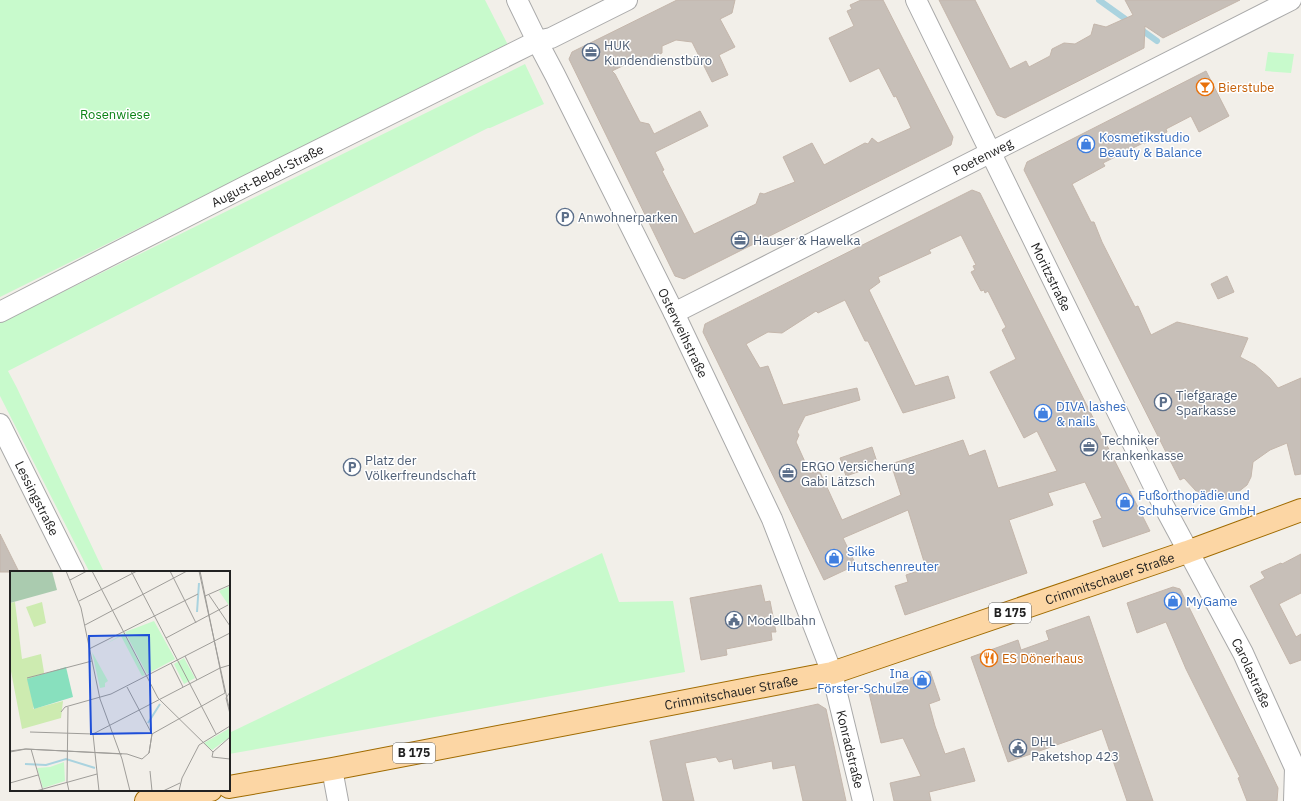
<svg xmlns="http://www.w3.org/2000/svg" width="1301" height="801" font-family="'IBM Plex Sans',sans-serif">
  <style>
    .park { fill: #c8facc }
    .lines { fill: none; stroke-linecap: round; stroke-linejoin: round }
    .stream { stroke: #aad3df; stroke-width: 6 }
    .building { fill: #c7bfb8; stroke: #c4b6ab; fill-rule: evenodd }
    .street-casing { stroke: #a9a9a9; stroke-width: 22 }
    .primary-casing { stroke: #a06b00; stroke-width: 24 }
    .street { stroke: #fff; stroke-width: 20 }
    .primary { stroke: #fcd6a4; stroke-width: 22 }
    .labels { text-anchor: middle; stroke-width: 3; stroke-linejoin: round; paint-order: stroke }
    .shield { fill: #fff; stroke: #646464; stroke-width: 1 }
    .shield-label { font-size: 12px; font-weight: bold; fill: #222 }
    .service-label { font-size: 13px; fill: #4e5e75; stroke: #fff; text-anchor: start }
    .food-label { font-size: 13px; fill: #c56008; stroke: #fff; text-anchor: start }
    .park-label { font-size: 13px; fill: #0c8416; stroke: #fff }
    .shop-label { font-size: 13px; fill: #366cbe; stroke: #fff; text-anchor: start }
    .street-label { font-size: 13px; fill: #222; stroke: #fff }
    .inset-river { fill: none; stroke: #aad3df; stroke-width: 2 }
    .inset-road { fill: none; stroke: #9f9d99; stroke-width: 1 }
    .view { fill: #1d4ed8; fill-opacity: 0.15; stroke: #1d4ed8; stroke-width: 2 }
    .inset-edge { fill: none; stroke: #222; stroke-width: 2 }
  </style>
  <rect width="100%" height="100%" fill="#f2efe9"/>
  <!-- park -->
  <g class="park">
    <path d="M0,0H485L508,45L0,297Z"/>
    <path d="M1268,52L1294,54L1291,73L1265,71Z"/>
    <path d="M525,64L544,104L490,128H488L271,237L8,371L17,388L104,572L89,571L0,396V323Z"/>
    <path d="M602,553L619,602L673,601L685,672L229,754V733Z"/>
  </g>
  <g class="lines">
    <!-- stream -->
    <g class="stream">
      <path d="M1099,0L1131,23"/>
      <path d="M1139,28L1157,41"/>
    </g>
  </g>
  <!-- building -->
  <g class="building">
    <path d="M677,0H735L732,13L720,19L735,47L719,55L728,75L712,82L692,42L676,40L662,46V53L647,60L641,57L612,71L615,74L640,122L649,124L654,134L700,111L708,126L655,152L664,170L662,171L694,234L756,204L760,193L764,194L795,182L783,157L812,143L824,165L865,143L868,144L872,138L878,143L911,128L896,96L894,97L879,68L850,82L829,38L854,26L847,11L852,9L850,5L861,0H883L953,137L951,145L684,279L675,276L569,59L572,52Z"/>
    <path d="M939,0H975L1010,69L1026,61L1029,67L1050,56L1052,49L1064,43L1075,44L1091,35L1094,24L1106,27L1133,15L1125,0H1240L1163,38L1145,26L1144,48L1005,118L997,115Z"/>
    <path d="M1206,71L1229,116L1199,132L1191,116L1166,129L1167,132L1144,144L1143,143L1103,163L1105,166L1072,184L1091,222H1094L1102,242L1135,307L1138,306L1151,335L1177,322L1248,338L1240,357L1255,365L1270,378L1278,388L1301,378V474L1295,475L1287,443L1270,450L1253,462L1251,477L1247,485L1233,496L1224,499H1215L1204,496L1196,491L1184,478L1180,480L1024,170L1027,162Z"/>
    <path d="M972,190L980,193L1150,531L1103,547L1093,521L1102,518L1085,482L1048,493L1053,505L1009,520L1027,573L905,615L895,586L908,582L906,575L926,568L908,510L843,538L856,565L824,580L703,332L705,324ZM961,235L976,265L973,266L975,270L971,272L981,291L984,290L985,293L988,291L1006,327L1002,330L1016,359L990,372L1024,438L1037,431L1057,471L998,488L985,450L969,456L963,440L891,464L901,495L842,520L820,472L810,473L796,442L799,435L797,432L805,416L860,400L857,388L783,405L768,366L760,368L746,344L768,332L782,333L816,311L818,313L845,300L865,341H868L903,413L955,398L948,376L915,386L869,290L880,282L878,277L931,253L929,250Z"/>
    <path d="M1227,276L1234,292L1218,299L1211,284Z"/>
    <path d="M872,447L878,465L846,476L840,458Z"/>
    <path d="M0,534L19,572H0Z"/>
    <path d="M1301,554V593L1279,604L1296,637L1301,634V660L1290,664L1250,586L1265,578L1261,572L1281,563L1282,564Z"/>
    <path d="M761,585L765,602L770,601L776,632H771L772,640L726,649L727,655L701,660L690,598Z"/>
    <path d="M1173,587L1180,589L1264,759L1278,788L1277,801H1247L1238,778L1240,777L1186,669L1166,622L1137,633L1127,603Z"/>
    <path d="M1089,616L1111,681L1153,801H1127L1102,729L1008,762L971,657L1018,640L1021,650L1049,640L1046,631Z"/>
    <path d="M930,671L940,700L929,704L935,726L945,754L964,748L975,781L929,792L931,801H894L890,783L921,776L903,738L881,743L869,693Z"/>
    <path d="M818,704L826,709L846,801H803L795,765L773,769L772,761L734,769L732,759L719,762L716,757L685,763L694,801H663L650,741Z"/>
  </g>
  <g class="lines">
    <defs>
      <g id="street">
        <path id="s1" d="M517,0L537,41L555,75L674,313L772,519L832,673L863,801"/>
        <path id="s2" d="M916,0L1159,497L1243,653L1295,768L1294,801"/>
        <path id="s3" d="M0,312L246,186L537,41L551,38L627,0"/>
        <path id="s4" d="M674,313L1291,0"/>
        <path id="s5" d="M0,424L74,572"/>
        <path d="M332,769L338,801"/>
      </g>
      <g id="primary">
        <path id="s6" d="M229,787L332,769L832,673L1187,552L1301,510"/>
        <path d="M146,801L211,790"/>
      </g>
    </defs>
    <!-- street casing -->
    <use href="#street" class="street-casing"/>
    <!-- primary casing -->
    <use href="#primary" class="primary-casing"/>
    <!-- street -->
    <use href="#street" class="street"/>
    <!-- primary -->
    <use href="#primary" class="primary"/>
  </g>
  <!-- icons -->
  <defs>
    <symbol id="office-ring" viewBox="-11 -11 22 22"><circle r="9.5" fill="#fff" stroke="#5c6f8a" stroke-width="1.5"/><path d="M-6-3h4V-5.5h4V-3h4V5H-6ZM-1-4.5V-3h2v-1.5ZM-6 0V1H6V0Z" fill="#5c6f8a"/></symbol>
    <symbol id="bar-ring" viewBox="-11 -11 22 22"><circle r="9.5" fill="#fff" stroke="#e8710a" stroke-width="1.5"/><path d="M-6-5H6L.8 .8V4.5H3.5V6h-7V4.5H-.8V.8Z" fill="#e8710a"/></symbol>
    <symbol id="shop-ring" viewBox="-11 -11 22 22"><circle r="9.5" fill="#fff" stroke="#3f7fe0" stroke-width="1.5"/><path d="M-5-2.5h2.3a2.7 3.5 0 0 1 5.4 0H5L5.5 6h-11ZM-1.5-2.5h3a1.5 2.3 0 0 0-3 0Z" fill="#3f7fe0"/></symbol>
    <symbol id="parking-ring" viewBox="-11 -11 22 22"><circle r="9.5" fill="#fff" stroke="#5c6f8a" stroke-width="1.5"/><path d="M-3.5-5.5H1a3.5 3.5 0 0 1 0 7H-1V5.5H-3.5ZM-1-3.4V-.6H.8a1.4 1.4 0 0 0 0-2.8Z" fill="#5c6f8a"/></symbol>
    <symbol id="civic-ring" viewBox="-11 -11 22 22"><circle r="9.5" fill="#fff" stroke="#5c6f8a" stroke-width="1.5"/><path d="M-.6-6.5H3V-4.5H.6V-3L4-1V1h2V6H-6V1h2V-1L-.6-3ZM-1.2 2.5V6h2.4V2.5Z" fill="#5c6f8a"/></symbol>
    <symbol id="restaurant-ring" viewBox="-11 -11 22 22"><circle r="9.5" fill="#fff" stroke="#e8710a" stroke-width="1.5"/><path d="M-5-6h1v4h1v-4h1v4h1v-4h1v5L-1.5 .5V6h-2V.5L-5-1ZM5-6V6H3V1.5H1.5Q1.5-4 5-6Z" fill="#e8710a"/></symbol>
  </defs>
  <g fill-rule="evenodd">
    <use href="#office-ring" x="581" y="42" width="20" height="20"/>
    <use href="#bar-ring" x="1195" y="77" width="20" height="20"/>
    <use href="#shop-ring" x="1076" y="134" width="20" height="20"/>
    <use href="#parking-ring" x="555" y="207" width="20" height="20"/>
    <use href="#office-ring" x="730" y="230" width="20" height="20"/>
    <use href="#parking-ring" x="1153" y="392" width="20" height="20"/>
    <use href="#shop-ring" x="1033" y="403" width="20" height="20"/>
    <use href="#office-ring" x="1079" y="437" width="20" height="20"/>
    <use href="#parking-ring" x="342" y="457" width="20" height="20"/>
    <use href="#office-ring" x="778" y="463" width="20" height="20"/>
    <use href="#shop-ring" x="1115" y="492" width="20" height="20"/>
    <use href="#shop-ring" x="824" y="548" width="20" height="20"/>
    <use href="#shop-ring" x="1163" y="591" width="20" height="20"/>
    <use href="#civic-ring" x="724" y="610" width="20" height="20"/>
    <use href="#restaurant-ring" x="979" y="648" width="20" height="20"/>
    <use href="#shop-ring" x="912" y="670" width="20" height="20"/>
    <use href="#civic-ring" x="1008" y="738" width="20" height="20"/>
  </g>
  <g class="labels">
    <!-- shield labels -->
    <g class="shield">
      <rect x="989" y="603" width="42" height="20" rx="3"/>
      <rect x="393" y="743" width="42" height="20" rx="3"/>
    </g>
    <g class="shield-label">
      <text x="1010" y="617">B 175</text>
      <text x="414" y="757">B 175</text>
    </g>
    <!-- service labels -->
    <g class="service-label">
      <text x="604" y="50">HUK<tspan x="604" dy="15">Kundendienstbüro</tspan></text>
      <text x="578" y="222">Anwohnerparken</text>
      <text x="753" y="245">Hauser &amp; Hawelka</text>
      <text x="1176" y="400">Tiefgarage<tspan x="1176" dy="15">Sparkasse</tspan></text>
      <text x="1102" y="445">Techniker<tspan x="1102" dy="15">Krankenkasse</tspan></text>
      <text x="365" y="465">Platz der<tspan x="365" dy="15">Völkerfreundschaft</tspan></text>
      <text x="801" y="471">ERGO Versicherung<tspan x="801" dy="15">Gabi Lätzsch</tspan></text>
      <text x="747" y="625">Modellbahn</text>
      <text x="1031" y="746">DHL<tspan x="1031" dy="15">Paketshop 423</tspan></text>
    </g>
    <!-- food labels -->
    <g class="food-label">
      <text x="1218" y="92">Bierstube</text>
      <text x="1002" y="663">ES Dönerhaus</text>
    </g>
    <!-- park labels -->
    <g class="park-label">
      <text x="115" y="119">Rosenwiese</text>
    </g>
    <!-- shop labels -->
    <g class="shop-label">
      <text x="1099" y="142">Kosmetikstudio<tspan x="1099" dy="15">Beauty &amp; Balance</tspan></text>
      <text x="1056" y="411">DIVA lashes<tspan x="1056" dy="15">&amp; nails</tspan></text>
      <text x="1138" y="500">Fußorthopädie und<tspan x="1138" dy="15">Schuhservice GmbH</tspan></text>
      <text x="847" y="556">Silke<tspan x="847" dy="15">Hutschenreuter</tspan></text>
      <text x="1186" y="606">MyGame</text>
      <text x="909" y="678" text-anchor="end">Ina<tspan x="909" dy="15">Förster-Schulze</tspan></text>
    </g>
    <!-- street labels -->
    <g class="street-label">
      <text dy="5" stroke="none"><textPath href="#s4" startOffset="346">Poetenweg</textPath></text>
      <text dy="5" stroke="none"><textPath href="#s3" startOffset="300">August-Bebel-Straße</textPath></text>
      <text dy="5" stroke="none"><textPath href="#s2" startOffset="308">Moritzstraße</textPath></text>
      <text dy="5" stroke="none"><textPath href="#s1" startOffset="372">Osterweihstraße</textPath></text>
      <text dy="5" stroke="none"><textPath href="#s5" startOffset="83">Lessingstraße</textPath></text>
      <text dy="5" stroke="none"><textPath href="#s6" startOffset="907">Crimmitschauer Straße</textPath></text>
      <text dy="5" stroke="none"><textPath href="#s2" startOffset="752">Carolastraße</textPath></text>
      <text dy="5" stroke="none"><textPath href="#s6" startOffset="511">Crimmitschauer Straße</textPath></text>
      <text dy="5" stroke="none"><textPath href="#s1" startOffset="822">Konradstraße</textPath></text>
    </g>
  </g>
  <!-- overview -->
  <g transform="translate(10 571)">
    <rect width="220" height="220" fill="#f2efe9"/>
    <path d="M5,31L12,88L31,83L34,101L23,138L53,130L51,147L12,158L0,95V32ZM32,31L36,52L24,56L16,36Z" fill="#cdebb0"/>
    <path d="M0,0H42L47,19L0,32Z" fill="#aacbaf"/>
    <path d="M220,15V36L209,20ZM144,50L165,88L137,103L115,61ZM114,62L135,104L132,105L111,65L96,73ZM82,81L98,110L95,112V116L90,117ZM174,87L185,107L174,113L164,93ZM220,157V166L202,179L194,172ZM54,191L55,210L33,217L27,197L40,196Z" fill="#c8facc"/>
    <path d="M56,96L63,126L24,138L17,108Z" fill="#88e0be"/>
    <path class="inset-river" d="M187,41L189,12M138,152L150,133M15,193L36,194L56,188L85,197"/>
    <path class="inset-road" d="M56,0L71,37L90,128L112,188L120,220M82,0L148,127L203,181L202,186L220,188M121,0L206,163M160,0L186,52M189,0L220,141M60,9L77,0M199,24L220,55M195,25L220,14M69,30L127,0M75,54L177,0M156,67L218,34M79,78L188,23M175,85L187,109M161,92L173,116M17,107L82,90M117,116L142,163L139,182M220,121L216,127L220,143M58,136L57,211L59,220M51,141L55,136L101,123L220,62M20,161L83,163L210,97L220,94M83,163L89,220M21,178L33,220M0,180L15,178L117,183L132,188L139,182M0,181L16,178L112,183M203,181L220,166M139,182L142,163L215,122L190,0M140,200L142,220M0,212L28,204M26,220L87,203M153,220L170,212M169,220L172,207L189,174L220,155"/>
    <path class="view" d="M139,64L141,162L81,163L79,65Z"/>
    <rect width="220" height="220" class="inset-edge"/>
  </g>
</svg>
